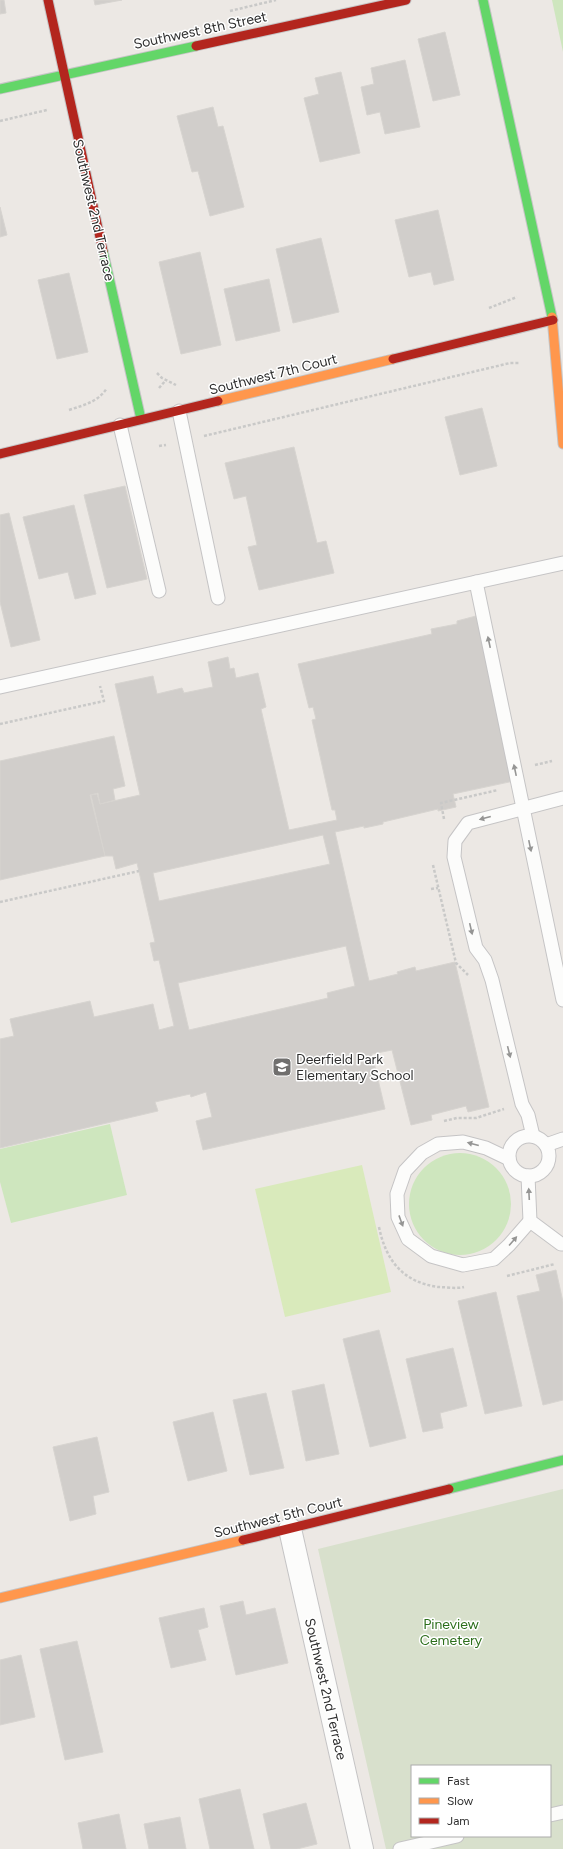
<svg xmlns="http://www.w3.org/2000/svg" width="563" height="1849" font-family="Figtree,sans-serif">
  <style>
    .green { fill: #cee6be }
    .cemetery { fill: #d8e0cc; fill-rule: evenodd }
    .pitch { fill: #d9eabb }
    .building { fill: #d1cecb; stroke: #d7d4d0; fill-rule: evenodd }
    .lines { fill: none; stroke-linecap: round; stroke-linejoin: round }
    .lane-casing { stroke: #c5c4c5; stroke-width: 15 }
    .street-casing { stroke: #c5c4c5; stroke-width: 24 }
    .fast-casing { stroke: #c5c4c5; stroke-width: 11 }
    .slow-casing { stroke: #c5c4c5; stroke-width: 11 }
    .jam-casing { stroke: #c5c4c5; stroke-width: 11 }
    .path { stroke: #c9c9c8; stroke-width: 2.5; stroke-dasharray: 3 2; stroke-linecap: butt }
    .lane { stroke: #fcfcfb; stroke-width: 13 }
    .street { stroke: #fcfcfb; stroke-width: 22 }
    .fast { stroke: #63d668; stroke-width: 9 }
    .slow { stroke: #ff974d; stroke-width: 9 }
    .jam { stroke: #b3261e; stroke-width: 9 }
    .oneway { fill: #959594 }
    .labels { text-anchor: middle; stroke-width: 3; stroke-linejoin: round; paint-order: stroke }
    .street-label { font-size: 14px; fill: #2e2e2e; stroke: #fff }
    .poi-label { font-size: 14px; fill: #2e2e2e; stroke: #fff; text-anchor: start }
    .park-label { font-size: 14px; fill: #2c6e1b; stroke: #fff }
  </style>
  <rect width="100%" height="100%" fill="#ece8e4"/>
  <!-- green -->
  <g class="green">
    <path d="M552,0H563V52Z"/>
    <path d="M110,1124L127,1195L11,1223L0,1182V1149Z"/>
    <circle cx="460" cy="1204" r="51"/>
  </g>
  <!-- cemetery -->
  <path class="cemetery" d="M563,1489V1849H386L318,1549ZM412,1766H550V1836H412Z"/>
  <!-- pitch -->
  <path class="pitch" d="M362,1165L391,1292L285,1317L255,1189Z"/>
  <!-- building -->
  <g class="building">
    <path d="M0,0H4L6,13L0,14Z"/>
    <path d="M94,0H122L95,5Z"/>
    <path d="M445,32L460,95L433,101L418,39Z"/>
    <path d="M405,60L420,127L385,134L380,112L367,115L361,87L374,84L371,68Z"/>
    <path d="M341,72L360,153L320,162L304,98L319,94L315,78Z"/>
    <path d="M213,107L218,127L223,126L244,207L210,216L198,171L192,172L177,116Z"/>
    <path d="M0,207L7,235L0,237Z"/>
    <path d="M438,210L454,280L434,285L431,272L409,277L395,220Z"/>
    <path d="M321,238L339,312L293,323L276,249Z"/>
    <path d="M200,252L221,345L181,354L159,262Z"/>
    <path d="M69,273L88,352L57,359L38,280Z"/>
    <path d="M269,279L280,331L236,341L224,289Z"/>
    <path d="M482,408L497,466L460,475L445,417Z"/>
    <path d="M294,447L317,543L326,541L334,573L259,590L248,547L257,545L246,496L234,499L225,463Z"/>
    <path d="M125,486L147,579L107,588L84,495Z"/>
    <path d="M74,505L96,594L75,599L68,572L39,579L23,517Z"/>
    <path d="M9,513L40,640L11,647L0,602V515Z"/>
    <path d="M476,616L514,781L453,794L456,807L438,811V809L383,822V824L364,828V826L335,832L369,981L398,974L397,972L415,967L416,971L455,962L489,1107L468,1112L466,1106L431,1115L432,1120L411,1125L392,1050L372,1054L385,1109L203,1150L196,1121L212,1117L206,1092L191,1097L190,1094L155,1102L158,1111L0,1148V1039L14,1036L10,1019L90,1001L94,1017L153,1004L159,1030L174,1026L159,960L154,961L150,943L155,942L137,863L116,869L113,856H105L91,795L97,794L100,804L140,795L115,684L153,676L157,694L182,688L184,693L213,687L208,662L228,657L230,669L234,668L236,678L258,673L266,707L261,709L289,830L337,820L335,810H332L312,720L316,719L313,707L309,708L298,664L432,634L431,629L457,624V621ZM323,835L330,864L159,901L153,873ZM346,946L355,986L327,993L328,998L189,1030L178,983Z"/>
    <path d="M114,736L125,786L113,789L115,800L100,804L98,793L90,795L105,856L0,880V761Z"/>
    <path d="M556,1270L563,1302V1400L543,1405L517,1296L540,1291L536,1275Z"/>
    <path d="M496,1292L522,1406L485,1414L458,1301Z"/>
    <path d="M379,1330L406,1438L370,1447L343,1339Z"/>
    <path d="M453,1348L467,1406L440,1413L443,1428L423,1432L406,1359Z"/>
    <path d="M324,1384L339,1454L306,1461L292,1391Z"/>
    <path d="M266,1393L284,1468L250,1475L233,1400Z"/>
    <path d="M213,1412L227,1471L188,1481L173,1422Z"/>
    <path d="M97,1437L109,1492L93,1496L96,1514L70,1521L53,1447Z"/>
    <path d="M243,1601L246,1615L275,1608L288,1663L236,1675L220,1606Z"/>
    <path d="M204,1608L208,1627L198,1630L206,1660L171,1668L159,1618Z"/>
    <path d="M77,1641L103,1752L65,1760L40,1649Z"/>
    <path d="M21,1655L35,1717L0,1725V1660Z"/>
    <path d="M240,1789L254,1849H210L199,1799Z"/>
    <path d="M306,1803L317,1844L297,1849H271L263,1814Z"/>
    <path d="M119,1814L126,1849H83L78,1823Z"/>
    <path d="M180,1817L186,1849H149L144,1824Z"/>
  </g>
  <g class="lines">
    <defs>
      <g id="lane">
        <path d="M179,411L218,598"/>
        <path d="M120,425L159,591"/>
        <path d="M476,582L563,1000"/>
        <path d="M0,687L563,563"/>
        <circle cx="529" cy="1156" r="20"/>
        <path d="M533,1136L528,1115L522,1104L492,980L485,960L476,948L454,857L455,841L468,823L563,798"/>
        <path d="M546,1145L563,1139"/>
        <path d="M509,1159L486,1148L463,1142L438,1144L422,1153L405,1171L397,1194L398,1217L408,1239L431,1256L463,1265L494,1259L509,1245L530,1221"/>
        <path d="M528,1176L530,1221L561,1244H563"/>
        <path d="M550,1815L563,1812"/>
        <path d="M400,1849L457,1836"/>
      </g>
      <path id="street" d="M290,1529L362,1849"/>
      <g id="fast">
        <path d="M483,0L552,317"/>
        <path d="M0,89L196,46"/>
        <path d="M103,251L141,419"/>
        <path d="M449,1489L563,1460"/>
      </g>
      <g id="slow">
        <path d="M552,317L563,444"/>
        <path d="M218,401L393,359"/>
        <path d="M0,1598L243,1540"/>
      </g>
      <g id="jam">
        <path d="M48,0L103,251"/>
        <path d="M196,46L406,0"/>
        <path d="M393,359L553,320"/>
        <path d="M0,454L218,401"/>
        <path d="M243,1540L449,1489"/>
      </g>
    </defs>
    <!-- lane casing -->
    <use href="#lane" class="lane-casing"/>
    <!-- street casing -->
    <use href="#street" class="street-casing"/>
    <!-- fast casing -->
    <use href="#fast" class="fast-casing"/>
    <!-- slow casing -->
    <use href="#slow" class="slow-casing"/>
    <!-- jam casing -->
    <use href="#jam" class="jam-casing"/>
    <!-- path -->
    <g class="path">
      <path d="M230,11L276,0"/>
      <path d="M0,121L47,110"/>
      <path d="M489,308L517,297"/>
      <path d="M157,373L162,378L176,385"/>
      <path d="M159,388L166,380"/>
      <path d="M69,410C84,405 98,402 107,388"/>
      <path d="M204,436L510,363H519"/>
      <path d="M159,446L166,445"/>
      <path d="M0,724L104,701L100,686"/>
      <path d="M535,765L552,761"/>
      <path d="M444,819L441,803L498,790"/>
      <path d="M433,865L456,963L468,975"/>
      <path d="M431,889L438,888"/>
      <path d="M0,902L139,871"/>
      <path d="M444,1121L457,1118H476L504,1109"/>
      <path d="M379,1227C386,1261 403,1282 438,1287C446,1287 456,1289 464,1287"/>
      <path d="M507,1276L555,1264"/>
    </g>
    <!-- lane -->
    <use href="#lane" class="lane"/>
    <!-- street -->
    <use href="#street" class="street"/>
    <!-- fast -->
    <use href="#fast" class="fast"/>
    <!-- slow -->
    <use href="#slow" class="slow"/>
    <!-- jam -->
    <use href="#jam" class="jam"/>
  </g>
  <!-- one-way arrows -->
  <defs><path id="oneway-solid" d="M-6-.8H1V-3.2L6.5 0L1 3.2V.8H-6Z"/></defs>
  <g class="oneway">
    <use href="#oneway-solid" transform="translate(489 642) rotate(-102)"/>
    <use href="#oneway-solid" transform="translate(515 770) rotate(-102)"/>
    <use href="#oneway-solid" transform="translate(485 818) rotate(165)"/>
    <use href="#oneway-solid" transform="translate(530 846) rotate(78)"/>
    <use href="#oneway-solid" transform="translate(471 929) rotate(77)"/>
    <use href="#oneway-solid" transform="translate(509 1052) rotate(76)"/>
    <use href="#oneway-solid" transform="translate(473 1144) rotate(-165)"/>
    <use href="#oneway-solid" transform="translate(529 1194) rotate(-93)"/>
    <use href="#oneway-solid" transform="translate(401 1221) rotate(70)"/>
    <use href="#oneway-solid" transform="translate(513 1241) rotate(-49)"/>
  </g>
  <!-- icons -->
  <defs>
    <symbol id="school-square" viewBox="-11 -11 22 22"><rect x="-9" y="-9" width="18" height="18" rx="4" fill="#706f6e" stroke="#fff"/><path d="M0-5L7-2L0 1L-7-2ZM-4 1L0 2.5L4 1V4Q0 6-4 4Z" fill="#fff"/></symbol>
  </defs>
  <g fill-rule="evenodd">
    <use href="#school-square" x="271" y="1056" width="22" height="22"/>
  </g>
  <g class="labels">
    <!-- street labels -->
    <g class="street-label">
      <text transform="translate(200 30) rotate(-12)" y="5">Southwest 8th Street</text>
      <text transform="translate(94 210) rotate(77)" y="5">Southwest 2nd Terrace</text>
      <text transform="translate(273 374) rotate(-14)" y="5">Southwest 7th Court</text>
      <text transform="translate(278 1517) rotate(-14)" y="5">Southwest 5th Court</text>
      <text transform="translate(326 1689) rotate(77)" y="5">Southwest 2nd Terrace</text>
    </g>
    <!-- poi labels -->
    <g class="poi-label">
      <text x="296" y="1064">Deerfield Park<tspan x="296" dy="16">Elementary School</tspan></text>
    </g>
    <!-- park labels -->
    <g class="park-label">
      <text x="451" y="1629">Pineview<tspan x="451" dy="16">Cemetery</tspan></text>
    </g>
  </g>
  <!-- legend -->
  <rect x="411" y="1765" width="140" height="72" fill="#ffffff" stroke="#ababab"/>
  <rect x="419" y="1778" width="20" height="6" fill="#63d668" stroke="#ababab"/>
  <text x="447" y="1785" font-size="12" fill="#2e2e2e">Fast</text>
  <rect x="419" y="1798" width="20" height="6" fill="#ff974d" stroke="#ababab"/>
  <text x="447" y="1805" font-size="12" fill="#2e2e2e">Slow</text>
  <rect x="419" y="1818" width="20" height="6" fill="#b3261e" stroke="#ababab"/>
  <text x="447" y="1825" font-size="12" fill="#2e2e2e">Jam</text>
</svg>
